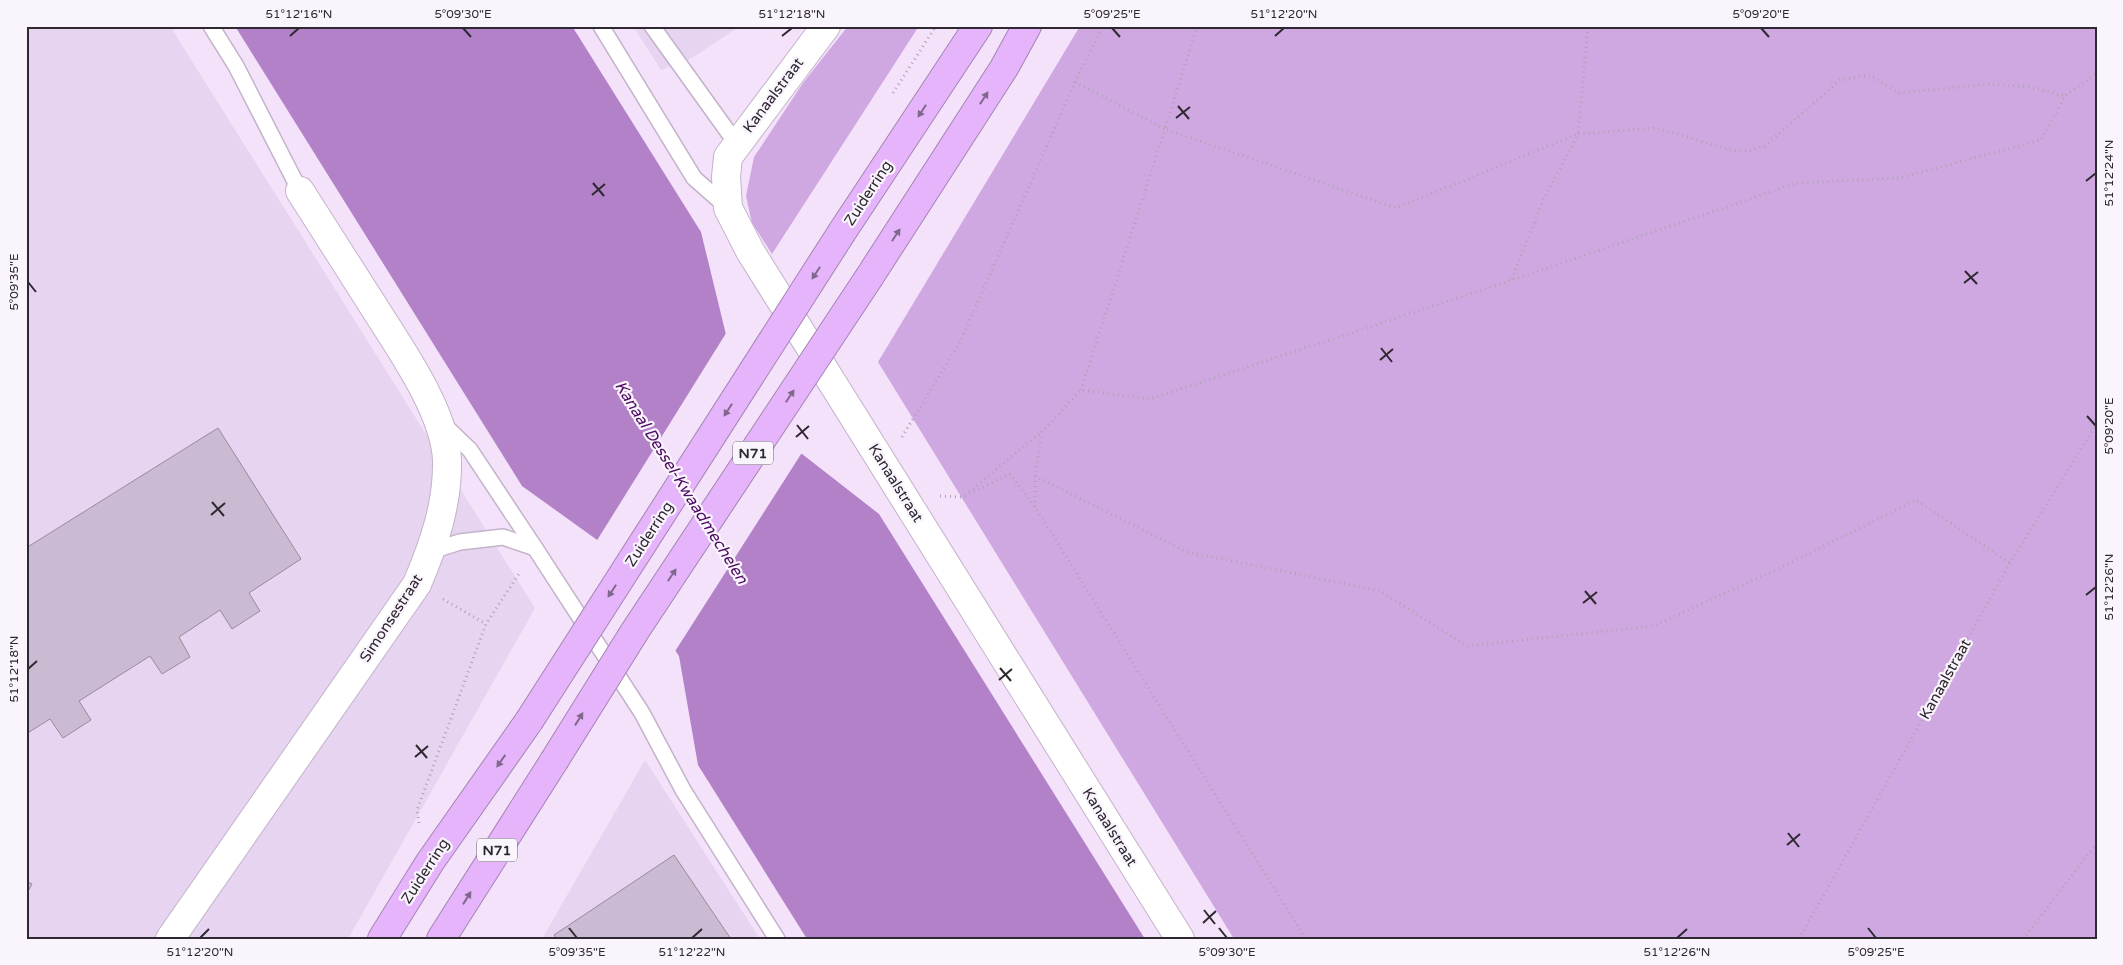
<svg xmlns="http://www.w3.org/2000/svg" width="2123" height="965" font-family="'Varela Round',sans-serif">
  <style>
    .built { fill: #e7d4f1 }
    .green { fill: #d0a8e1 }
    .water { fill: #b281c7 }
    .pier { fill: #f3e2fa }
    .building { fill: #cbbbd2; stroke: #98899f }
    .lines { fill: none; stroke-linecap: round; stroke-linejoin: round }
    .lane-casing { stroke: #c3b3ca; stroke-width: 18 }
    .street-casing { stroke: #c3b3ca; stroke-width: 30 }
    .highway-casing { stroke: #a583b4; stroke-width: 30 }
    .path { stroke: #b0a2b5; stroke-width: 3; stroke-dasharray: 1 4; stroke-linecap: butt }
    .lane { stroke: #fff; stroke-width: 15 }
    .street { stroke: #fff; stroke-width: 28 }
    .highway { stroke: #e5b4fb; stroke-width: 28 }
    .highway-bridge-casing { stroke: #a583b4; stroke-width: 30; stroke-linecap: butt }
    .highway-bridge { stroke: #e5b4fb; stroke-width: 28 }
    .oneway { fill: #80678c }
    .ticks { fill: none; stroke: #2e2831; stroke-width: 2 }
    .labels { text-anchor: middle; stroke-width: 4.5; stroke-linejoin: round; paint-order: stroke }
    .shield { fill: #faf4fd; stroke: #6b656e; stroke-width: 1 }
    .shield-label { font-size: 14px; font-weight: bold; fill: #2e2831 }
    .street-label { font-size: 15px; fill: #2e2831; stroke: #faf4fd }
    .water-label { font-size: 16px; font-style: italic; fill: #4c0a62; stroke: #faf4fd }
    .neatline { fill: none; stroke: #2e2831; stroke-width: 2 }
    .ticks-label { font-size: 12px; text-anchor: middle; fill: #2e2831 }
  </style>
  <rect width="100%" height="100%" fill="#f3e2fa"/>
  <!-- built -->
  <g class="built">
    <path d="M26,26H170L535,608L348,939H26Z"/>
    <path d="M633,26H740L692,58L661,70Z"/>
    <path d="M645,760L760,939H542Z"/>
  </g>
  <!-- green -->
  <g class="green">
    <path d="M848,26H919L772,254L752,223L746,196L754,157L803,83Z"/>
    <path d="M1080,26H2097V939H1234L878,362Z"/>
  </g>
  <!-- water -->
  <path class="water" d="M235,26H572L701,232L729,347L788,443L879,514L1145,939H807L698,765L679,656L600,542L522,486Z"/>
  <!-- pier -->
  <path class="pier" d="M728,330L732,346L790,441L803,451L674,653L596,542Z"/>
  <!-- building -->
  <g class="building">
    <path d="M218,428L301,559L249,593L260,611L232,629L220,610L179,637L190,657L162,674L150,656L79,701L91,720L63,738L50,719L26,734V548Z"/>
    <path d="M674,855L731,939H557L554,935Z"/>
    <path d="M26,881L32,884L26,895Z"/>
  </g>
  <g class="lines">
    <defs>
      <g id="lane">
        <path d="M211,26L236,66L300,191"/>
        <path d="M601,26L694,178L728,208"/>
        <path d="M652,26L736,143"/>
        <path d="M444,425L470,450L535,548L642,713L683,790L777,939"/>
        <path d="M431,551L460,542L503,537L535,548"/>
      </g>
      <g id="street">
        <path d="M826,26L728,157L726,177L728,208L750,251L1180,939"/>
        <path d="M170,939L417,584C434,544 448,504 447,460C445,411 399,347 374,307C349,268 325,230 300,191"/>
      </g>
      <g id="highway">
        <path d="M842,232L978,26"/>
        <path d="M870,276L1004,68L1027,26"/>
        <path d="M382,939L430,862L529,721"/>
        <path d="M441,939L554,761"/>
      </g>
    </defs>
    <!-- lane casing -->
    <use href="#lane" class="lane-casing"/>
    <!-- street casing -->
    <use href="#street" class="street-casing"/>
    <!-- highway casing -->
    <use href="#highway" class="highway-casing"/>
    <!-- path -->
    <g class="path">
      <path d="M1197,26L1165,129L1396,208L1578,134L1588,26"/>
      <path d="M1075,82L1165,129L1081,390"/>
      <path d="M893,93L936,26"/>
      <path d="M1512,279L1542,203L1578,134L1657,128L1734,151H1748L1765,146L1840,80L1870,75L1899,93L1988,84L2030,87L2065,96"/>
      <path d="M902,437L961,340L1075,82L1103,26"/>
      <path d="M1035,476L1187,552L1380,591L1467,646L1653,626L1780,568L1916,500L2010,563"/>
      <path d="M969,492L1041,432"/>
      <path d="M940,496L963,497L1010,474L1035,507L1306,939"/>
      <path d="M1035,507V476L1042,432L1081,390L1150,399L1512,280L1797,183L1899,178L2041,140L2065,96L2097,73"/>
      <path d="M443,599L486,624"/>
      <path d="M419,823L417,810L486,624L520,572"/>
      <path d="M1799,939L2010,563L2097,423"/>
      <path d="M2023,939L2097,843"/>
    </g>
    <!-- lane -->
    <use href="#lane" class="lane"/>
    <!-- street -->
    <use href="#street" class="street"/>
    <!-- highway -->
    <use href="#highway" class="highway"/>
    <defs>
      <g id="highway-bridge">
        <path d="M529,721L842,232"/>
        <path d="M554,761L635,631L870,276"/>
      </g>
    </defs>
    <!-- highway-bridge casing -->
    <use href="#highway-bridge" class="highway-bridge-casing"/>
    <!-- highway-bridge -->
    <use href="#highway-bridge" class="highway-bridge"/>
  </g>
  <!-- one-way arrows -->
  <defs><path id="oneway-solid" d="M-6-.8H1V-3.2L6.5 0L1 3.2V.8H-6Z" transform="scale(1.25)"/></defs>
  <g class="oneway">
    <use href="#oneway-solid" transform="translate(984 98) rotate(-57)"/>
    <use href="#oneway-solid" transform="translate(922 111) rotate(123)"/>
    <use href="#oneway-solid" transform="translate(896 235) rotate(-57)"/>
    <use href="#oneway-solid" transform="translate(816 273) rotate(123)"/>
    <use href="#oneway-solid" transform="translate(790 396) rotate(-56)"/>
    <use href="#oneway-solid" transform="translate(728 410) rotate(123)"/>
    <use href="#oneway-solid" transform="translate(672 575) rotate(-56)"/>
    <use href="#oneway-solid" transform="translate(612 591) rotate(123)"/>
    <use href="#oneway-solid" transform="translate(579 719) rotate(-58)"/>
    <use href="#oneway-solid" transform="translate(501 761) rotate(125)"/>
    <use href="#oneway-solid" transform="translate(467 898) rotate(-58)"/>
  </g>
  <!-- ticks -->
  <path class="ticks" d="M463,28L471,37M1112,28L1120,37M1761,28L1769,37M290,36L299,28M782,36L792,28M1275,36L1284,28M1178,106L1189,119M1176,118L1190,107M2086,181L2096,173M593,183L604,196M592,195L605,184M1965,271L1977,284M28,282L36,292M1964,283L1978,272M1381,348L1392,362M1380,360L1393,349M2087,416L2096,426M797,425L808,439M796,437L809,426M212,502L224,516M211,515L225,503M1585,591L1596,604M2086,595L2096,587M1583,603L1597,592M1000,668L1011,681M28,669L37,661M999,680L1012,669M416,745L427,758M415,757L428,746M1788,833L1799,847M1787,845L1800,834M1204,910L1215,924M1203,923L1216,911M569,928L577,938M1219,928L1227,938M1868,928L1876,938M200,938L209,929M692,938L702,929M1677,938L1687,929"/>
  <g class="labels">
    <!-- shield labels -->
    <g class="shield">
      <rect x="733" y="441.5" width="40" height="23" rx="4"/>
      <rect x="477" y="838.5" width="40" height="23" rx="4"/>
    </g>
    <g class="shield-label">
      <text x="753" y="458">N71</text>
      <text x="497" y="855">N71</text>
    </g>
    <!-- street labels -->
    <g class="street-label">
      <text transform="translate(773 95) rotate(-53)" y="5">Kanaalstraat</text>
      <text transform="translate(868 193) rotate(-57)" y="5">Zuiderring</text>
      <text transform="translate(896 483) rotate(58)" y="5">Kanaalstraat</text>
      <text transform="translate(649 534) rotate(-57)" y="5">Zuiderring</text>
      <text transform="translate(391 618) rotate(-57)" y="5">Simonsestraat</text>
      <text transform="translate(1945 679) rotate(-61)" y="5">Kanaalstraat</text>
      <text transform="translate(1110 827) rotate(58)" y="5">Kanaalstraat</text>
      <text transform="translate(425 871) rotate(-57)" y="5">Zuiderring</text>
    </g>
    <!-- water labels -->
    <g class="water-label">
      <text transform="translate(682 482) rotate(58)" y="6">Kanaal Dessel-Kwaadmechelen</text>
    </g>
  </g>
  <!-- border -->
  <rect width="2123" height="965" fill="none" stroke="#faf4fd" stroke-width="55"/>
  <rect x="28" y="28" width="2068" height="910" class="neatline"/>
  <g class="ticks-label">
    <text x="299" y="18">51°12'16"N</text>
    <text x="463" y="18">5°09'30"E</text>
    <text x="792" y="18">51°12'18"N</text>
    <text x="1112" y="18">5°09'25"E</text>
    <text x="1284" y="18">51°12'20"N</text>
    <text x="1761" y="18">5°09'20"E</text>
    <text transform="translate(2109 173) rotate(-90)" y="4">51°12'24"N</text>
    <text transform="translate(14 282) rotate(-90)" y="4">5°09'35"E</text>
    <text transform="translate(2109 426) rotate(-90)" y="4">5°09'20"E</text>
    <text transform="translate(2109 587) rotate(-90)" y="4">51°12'26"N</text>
    <text transform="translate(14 669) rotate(-90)" y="4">51°12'18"N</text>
    <text x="200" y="956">51°12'20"N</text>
    <text x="577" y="956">5°09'35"E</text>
    <text x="692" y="956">51°12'22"N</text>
    <text x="1227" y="956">5°09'30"E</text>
    <text x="1677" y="956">51°12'26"N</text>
    <text x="1876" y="956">5°09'25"E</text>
  </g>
</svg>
